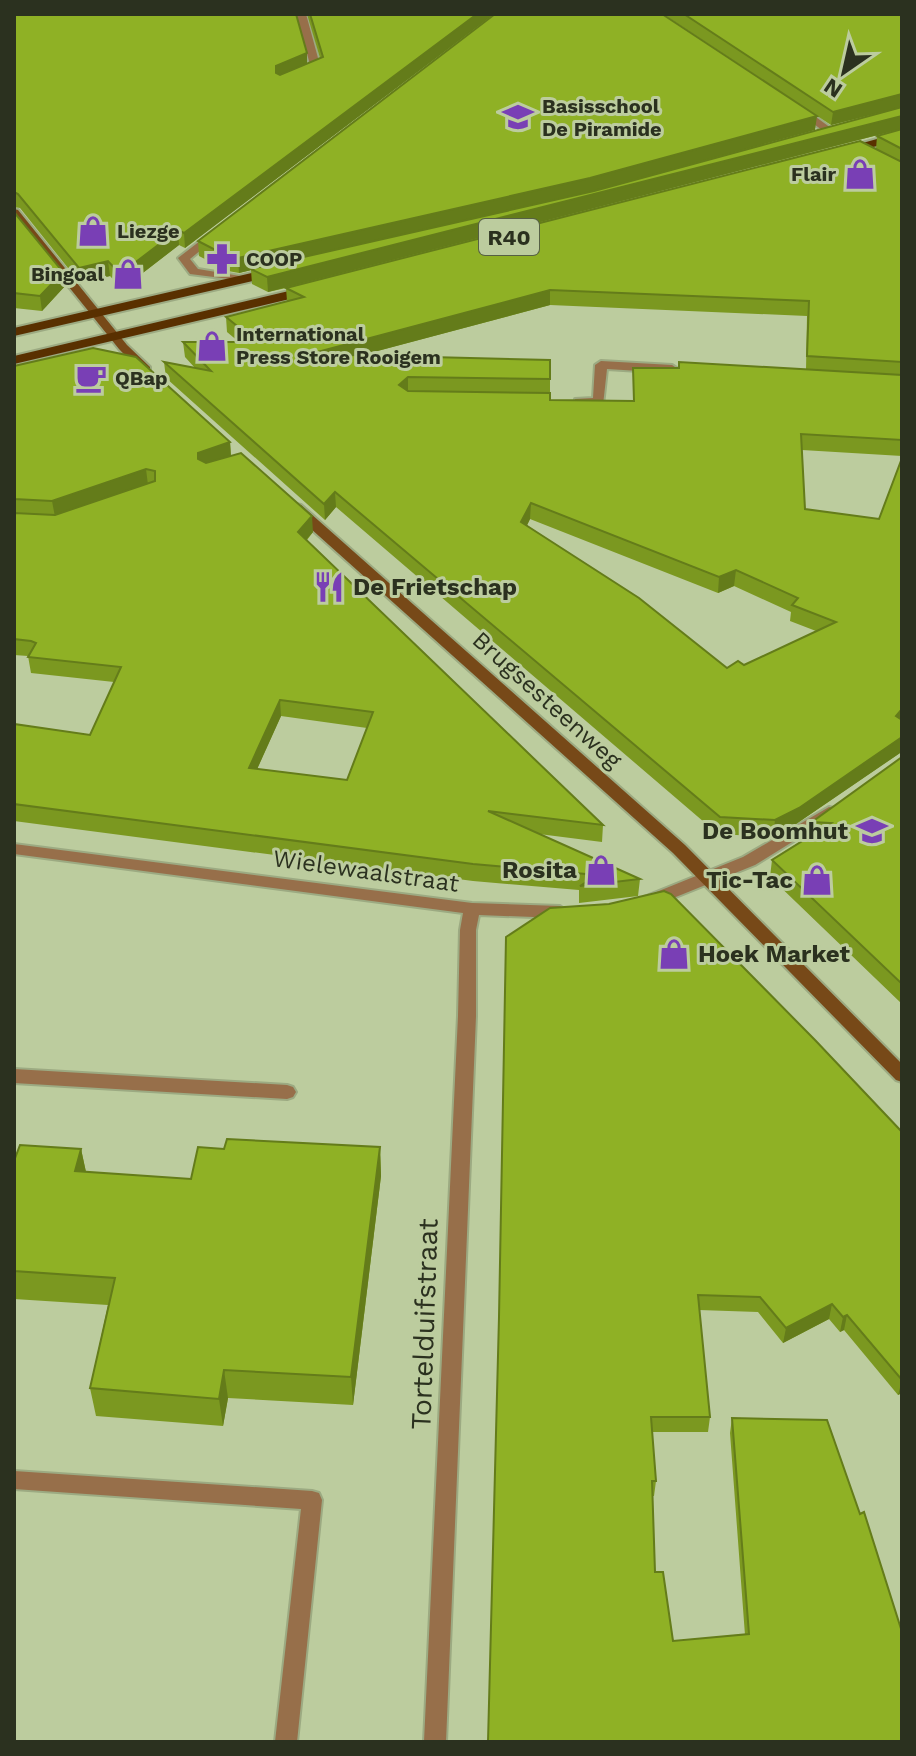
<svg xmlns="http://www.w3.org/2000/svg" width="916" height="1756" font-family="'Work Sans',sans-serif">
  <style>
    .lines { fill: none; stroke-linecap: round; stroke-linejoin: round }
    .lane-casing { stroke: #9caa82; stroke-width: 4 }
    .street-casing { stroke: #9caa82; stroke-width: 4 }
    .secondary-casing { stroke: #9caa82; stroke-width: 4 }
    .primary-casing { stroke: #9caa82; stroke-width: 4 }
    .lane { fill: #976f4a; fill-rule: evenodd }
    .street { fill: #976f4a; fill-rule: evenodd }
    .secondary { fill: #774918; fill-rule: evenodd }
    .primary { fill: #593000; fill-rule: evenodd }
    .wall { fill: #7b9820; fill-rule: evenodd }
    .shaded-wall { fill: #647c1a }
    .building { fill: #8fb125; stroke: #647c1a; stroke-width: 2; fill-rule: evenodd }
    .labels { text-anchor: middle; stroke-width: 6; stroke-linejoin: round; paint-order: stroke }
    .far-poi-label { font-size: 20px; font-weight: bold; fill: #2b311f; stroke: #bccc9e; text-anchor: start }
    .shield { fill: #bccc9e; stroke: #566045; stroke-width: 2 }
    .shield-label { font-size: 22px; font-weight: bold; fill: #2b311f }
    .poi-label { font-size: 24px; font-weight: bold; fill: #2b311f; stroke: #bccc9e; text-anchor: end }
    .street-label { font-size: 24px; fill: #2b311f; stroke: #bccc9e }
    .near-street-label { font-size: 28px; fill: #2b311f; stroke: #bccc9e }
  </style>
  <rect width="100%" height="100%" fill="#bccc9e"/>
  <g class="lines">
    <defs>
      <g id="lane">
        <path d="M296,14H306L321,69L304,77L299,74L311,68Z"/>
        <path d="M601,361L672,365L678,369L672,373L607,369L603,405H575V399L593,398L595,365Z"/>
        <path d="M14,1069L287,1085L293,1087L296,1092L293,1097L287,1099L14,1083Z"/>
        <path d="M14,1471L312,1491L319,1493L322,1500L297,1742H275L301,1509L14,1489Z"/>
      </g>
      <g id="street">
        <path d="M795,106H801L839,134L830,136L795,110Z"/>
        <path d="M209,234L218,236L190,259L198,269L246,277V281L190,274L178,258Z"/>
        <path d="M829,807L834,808L837,812L834,816L755,865L656,905H644L642,901L644,897L743,857Z"/>
        <path d="M14,844L472,903L560,906L568,912L560,918L479,915L476,930V1016L446,1742H424L458,1016L460,930L463,913L14,854Z"/>
      </g>
      <g id="secondary">
        <path d="M14,209L18,210L127,345L150,367V373H142L119,349L14,219Z"/>
        <path d="M296,504L301,505L685,845L902,1064V1082L896,1080L673,853L291,511L289,508Z"/>
      </g>
      <g id="primary">
        <path d="M902,132V140L840,155L834,151Z"/>
        <path d="M278,267L283,268V274L14,336V328Z"/>
        <path d="M310,286L315,287V293L14,364V356Z"/>
      </g>
    </defs>
    <!-- lane casing -->
    <use href="#lane" class="lane-casing"/>
    <!-- street casing -->
    <use href="#street" class="street-casing"/>
    <!-- secondary casing -->
    <use href="#secondary" class="secondary-casing"/>
    <!-- primary casing -->
    <use href="#primary" class="primary-casing"/>
    <!-- lane -->
    <use href="#lane" class="lane"/>
    <!-- street -->
    <use href="#street" class="street"/>
    <!-- secondary -->
    <use href="#secondary" class="secondary"/>
    <!-- primary -->
    <use href="#primary" class="primary"/>
  </g>
  <!-- wall -->
  <g class="wall">
    <path d="M14,14L307,53V64L320,58L307,14H494L185,248L179,245L122,289L110,276L80,283L20,208L14,207Z"/>
    <path d="M663,14H902V456L802,450L805,509L879,519L902,458V753H900L796,824L773,837L718,834L336,507L325,520L166,378L164,362L195,368L185,357L183,342H239L227,332L226,317L287,301L286,288L268,292L252,284L251,270L239,273L228,271L199,256L198,241L815,130L636,179L883,112L831,125ZM901,129L877,136L876,149L347,272ZM550,305L807,316L806,370L633,368V401L550,400V360L362,355ZM530,519L718,593L734,586L791,612L790,621L816,631L744,665L727,668L527,525Z"/>
    <path d="M14,212L63,272L65,286L42,311L14,308Z"/>
    <path d="M14,366L230,442L231,456L313,532L307,540L603,825L602,842L539,834L640,879L638,896L579,903V890L473,881L14,821V716L16,725L90,735L114,682L31,673L28,656L14,655ZM281,716L367,728L347,780L257,769Z"/>
    <path d="M902,757V1004L770,877L772,860L809,836L812,822Z"/>
    <path d="M902,1132V1393L898,1395L844,1330L840,1332L829,1319L783,1343L758,1312L699,1310L710,1417L708,1432H652L656,1481L654,1496H652L655,1572L673,1641L745,1635L730,1433L732,1418L902,1632L488,1742L499,1325Z"/>
    <path d="M380,1147L381,1176L353,1405L228,1398L223,1426L96,1416L90,1388L108,1305L14,1299V1161L81,1149L86,1172L191,1179L224,1149Z"/>
  </g>
  <!-- shaded-wall -->
  <g class="shaded-wall">
    <path d="M477,14H494L185,248L184,233Z"/>
    <path d="M307,53V66L277,87L276,66Z"/>
    <path d="M902,94V107L831,125L833,112Z"/>
    <path d="M817,116L815,130L589,192L239,273L238,258Z"/>
    <path d="M902,116L901,129L268,292L267,277Z"/>
    <path d="M178,230L179,245L122,289L120,274Z"/>
    <path d="M108,261L110,276L80,283L79,268Z"/>
    <path d="M63,272L65,286L42,311L40,296Z"/>
    <path d="M550,290V305L310,369V354Z"/>
    <path d="M408,377V392L399,385Z"/>
    <path d="M230,442L231,458L200,469L198,459V453Z"/>
    <path d="M146,469L148,485L55,517L52,501Z"/>
    <path d="M335,492L336,507L325,520L324,504Z"/>
    <path d="M531,503L530,519L521,538V522Z"/>
    <path d="M312,516L313,532L299,548L298,532Z"/>
    <path d="M736,570L734,586L718,593L719,577Z"/>
    <path d="M280,700L281,716L250,785L249,768Z"/>
    <path d="M902,709V722L896,716Z"/>
    <path d="M902,737L900,753L796,824L773,837L775,820Z"/>
    <path d="M380,1147L381,1176L353,1405L351,1377Z"/>
    <path d="M81,1149L87,1177L75,1171Z"/>
    <path d="M832,1304L829,1319L783,1343L786,1328Z"/>
    <path d="M847,1315L844,1330L840,1332L843,1317Z"/>
    <path d="M224,1370L228,1398L223,1426L219,1399Z"/>
    <path d="M902,1380V1393L898,1395Z"/>
  </g>
  <!-- building -->
  <g class="building">
    <path d="M14,14H296L307,53L276,66V73L280,75L323,57L310,14H477L184,233L178,230L120,274L108,261L79,268L18,194L14,192Z"/>
    <path d="M495,14H662L817,116L590,178L238,258L227,256L198,241Z"/>
    <path d="M684,14H902V94L833,112Z"/>
    <path d="M902,107V116L267,277L251,269L594,191Z"/>
    <path d="M902,129V149L877,136Z"/>
    <path d="M860,141L902,162V362L807,356L809,301L550,290L310,354L550,360V379L408,377L399,385L408,391L550,393V400L634,401L633,368H679V362L902,375V440L801,434L805,509L879,519L902,458V709L896,716L902,720V737L799,808L775,820L720,817L335,492L324,504L164,362L211,371L183,342H257L226,317L304,297L286,288ZM531,503L719,577L736,570L798,598L792,605L836,622L744,665L738,661L727,668L639,598L521,522Z"/>
    <path d="M14,212L63,272L40,296L14,293Z"/>
    <path d="M93,348L136,357L230,442L198,453V459L206,463L241,453L312,516L298,532L603,825L488,811L640,879L580,886L597,875L473,864L14,804V724L90,735L121,667L28,657L36,643L31,641L14,639V513L55,515L155,481V471L146,469L52,501L14,499V366ZM280,700L373,712L347,780L249,768Z"/>
    <path d="M902,757V984L772,860L831,823L812,822Z"/>
    <path d="M664,891L671,894L815,1040L902,1132V1380L847,1315L843,1317L832,1304L786,1328L760,1297L698,1295L710,1417H651L656,1481H652L655,1572H663L673,1641L749,1634L732,1418L827,1420L860,1514L864,1512L902,1632V1742H488L499,1317L506,937L550,908L609,904Z"/>
    <path d="M227,1139L380,1147L351,1377L224,1370L219,1399L90,1388L115,1278L14,1271V1161L20,1145L81,1149L75,1171L191,1179L198,1147L224,1149Z"/>
  </g>
  <!-- icons -->
  <defs>
    <symbol id="school-bare" viewBox="-9 -9 18 18"><path d="M0-5L7-2L0 1L-7-2ZM-4 1L0 2.5L4 1V4Q0 6-4 4Z" fill="#793fb5" stroke="#bccc9e" stroke-width="2.5" paint-order="stroke"/></symbol>
    <symbol id="shop-bare" viewBox="-9 -9 18 18"><path d="M-5-2.5h2.3a2.7 3.5 0 0 1 5.4 0H5L5.5 6h-11ZM-1.5-2.5h3a1.5 2.3 0 0 0-3 0Z" fill="#793fb5" stroke="#bccc9e" stroke-width="2.5" paint-order="stroke"/></symbol>
    <symbol id="pharmacy-bare" viewBox="-9 -9 18 18"><path d="M-2-6h4v4h4v4h-4v4h-4v-4h-4v-4h4Z" fill="#793fb5" stroke="#bccc9e" stroke-width="2.5" paint-order="stroke"/></symbol>
    <symbol id="cafe-bare" viewBox="-9 -9 18 18"><path d="M-5.5-4.5H6V0H3Q3 3.5 0 3.5H-2.5Q-5.5 3.5-5.5 0ZM3-3.2v2h1.7v-2ZM-6 4.5H4V6H-6Z" fill="#793fb5" stroke="#bccc9e" stroke-width="2.5" paint-order="stroke"/></symbol>
    <symbol id="restaurant-bare" viewBox="-9 -9 18 18"><path d="M-5-6h1v4h1v-4h1v4h1v-4h1v5L-1.5 .5V6h-2V.5L-5-1ZM5-6V6H3V1.5H1.5Q1.5-4 5-6Z" fill="#793fb5" stroke="#bccc9e" stroke-width="2.5" paint-order="stroke"/></symbol>
  </defs>
  <g fill-rule="evenodd">
    <use href="#school-bare" x="496" y="95" width="44" height="44"/>
    <use href="#shop-bare" x="838" y="152" width="44" height="44"/>
    <use href="#shop-bare" x="71" y="209" width="44" height="44"/>
    <use href="#pharmacy-bare" x="200" y="237" width="44" height="44"/>
    <use href="#shop-bare" x="106" y="252" width="44" height="44"/>
    <use href="#shop-bare" x="190" y="324" width="44" height="44"/>
    <use href="#cafe-bare" x="69" y="356" width="44" height="44"/>
    <use href="#restaurant-bare" x="307" y="565" width="44" height="44"/>
    <use href="#school-bare" x="850" y="809" width="44" height="44"/>
    <use href="#shop-bare" x="579" y="848" width="44" height="44"/>
    <use href="#shop-bare" x="795" y="858" width="44" height="44"/>
    <use href="#shop-bare" x="652" y="932" width="44" height="44"/>
  </g>
  <g class="labels">
    <!-- far-poi labels -->
    <g class="far-poi-label">
      <text x="542" y="113">Basisschool<tspan x="542" dy="23">De Piramide</tspan></text>
      <text x="836" y="181" text-anchor="end">Flair</text>
      <text x="117" y="238">Liezge</text>
      <text x="246" y="266">COOP</text>
      <text x="104" y="281" text-anchor="end">Bingoal</text>
      <text x="236" y="341">International<tspan x="236" dy="23">Press Store Rooigem</tspan></text>
      <text x="115" y="385">QBap</text>
    </g>
    <!-- shield labels -->
    <rect class="shield" x="479" y="219" width="60" height="36" rx="6"/>
    <g class="shield-label">
      <text x="509" y="245">R40</text>
    </g>
    <!-- poi labels -->
    <g class="poi-label">
      <text x="353" y="595" text-anchor="start">De Frietschap</text>
      <text x="848" y="839">De Boomhut</text>
      <text x="577" y="878">Rosita</text>
      <text x="793" y="888">Tic-Tac</text>
      <text x="698" y="962" text-anchor="start">Hoek Market</text>
    </g>
    <!-- street labels -->
    <g class="street-label">
      <text transform="translate(547 700) rotate(42)" y="8">Brugsesteenweg</text>
      <text transform="translate(366 871) rotate(8)" y="8">Wielewaalstraat</text>
    </g>
    <!-- near-street labels -->
    <g class="near-street-label">
      <text transform="translate(424 1324) rotate(-88)" y="10">Tortelduifstraat</text>
    </g>
  </g>
  <!-- border -->
  <rect width="916" height="1756" fill="none" stroke="#2b311f" stroke-width="32"/>
  <!-- north arrow -->
  <g transform="translate(844 72) rotate(214)" stroke="#bccc9e" stroke-width="6" paint-order="stroke">
  <path d="M0-6L14 30L0 20L-14 30Z" fill="#2b311f"/>
  <text y="-12" font-size="22" font-weight="bold" text-anchor="middle" fill="#2b311f">N</text>
  </g>
</svg>
